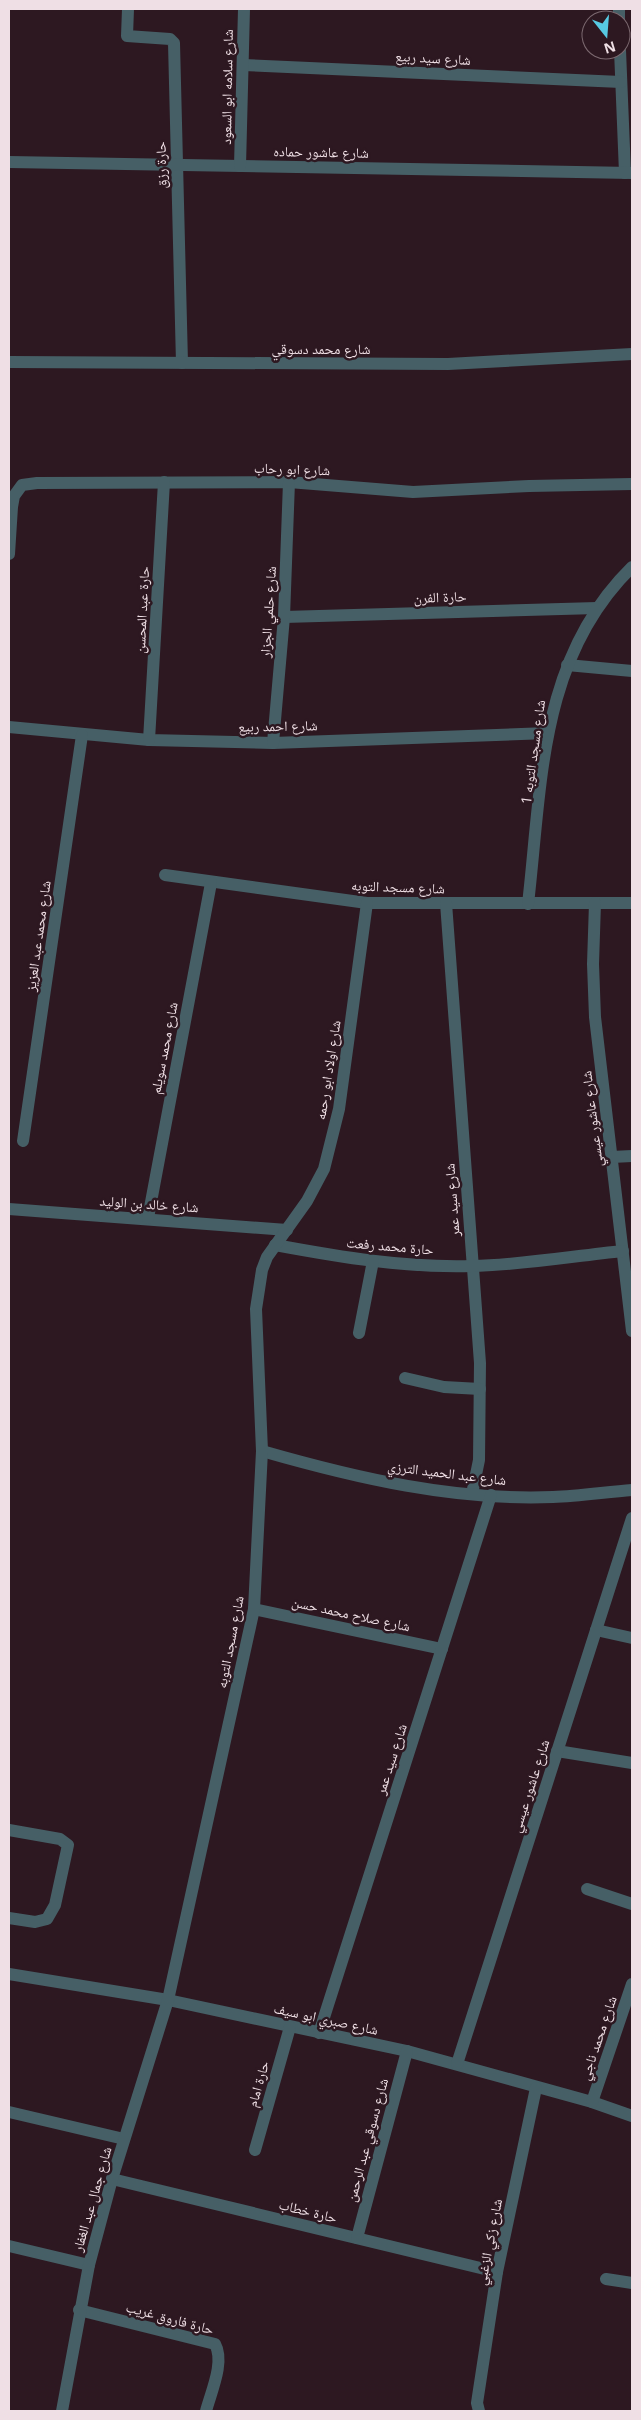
<svg xmlns="http://www.w3.org/2000/svg" width="641" height="2420" font-family="'Noto Sans','Noto Naskh Arabic',sans-serif">
  <style>
    .lines { fill: none; stroke-linecap: round; stroke-linejoin: round }
    .minor { stroke: #465f66; stroke-width: 12 }
    .labels { text-anchor: middle; stroke-width: 5; stroke-linejoin: round; paint-order: stroke }
    .street-label { font-size: 14px; fill: #efdfe5; stroke: #2d1821 }
  </style>
  <rect width="100%" height="100%" fill="#2d1821"/>
  <g class="lines">
    <!-- minor -->
    <g class="minor">
      <path d="M128,9L127,36L170,39L174,43L182,363"/>
      <path d="M619,9V20"/>
      <path d="M620,50L625,173"/>
      <path d="M243,65L621,82"/>
      <path d="M9,162L632,173"/>
      <path d="M240,166L244,9"/>
      <path d="M9,362L448,364L632,354"/>
      <path d="M9,554L12,507L14,496L22,485L37,483L289,482L413,492L529,486L632,484"/>
      <path d="M284,617L597,608"/>
      <path d="M567,665L632,671"/>
      <path d="M9,727L149,740L273,743L548,733"/>
      <path d="M149,740L164,482"/>
      <path d="M273,743L284,617L289,482"/>
      <path d="M165,875L367,903H632"/>
      <path d="M446,903L480,1363L479,1460L472,1494"/>
      <path d="M595,903L593,964L595,1017L632,1331"/>
      <path d="M528,904C542,783 539,658 632,567"/>
      <path d="M23,1141L82,735"/>
      <path d="M612,1157L632,1156"/>
      <path d="M9,1209L287,1230"/>
      <path d="M148,1218L211,883"/>
      <path d="M275,1245C340,1257 405,1268 472,1266C522,1265 573,1256 623,1251"/>
      <path d="M359,1333L373,1261"/>
      <path d="M405,1378L444,1387L480,1389"/>
      <path d="M262,1451C356,1478 455,1501 553,1497C579,1496 606,1492 632,1490"/>
      <path d="M254,1609L442,1649"/>
      <path d="M596,1630L632,1638"/>
      <path d="M557,1751L632,1763"/>
      <path d="M9,1830L60,1839L68,1845L55,1905L47,1919L35,1922L9,1918"/>
      <path d="M587,1889L632,1904"/>
      <path d="M9,1974L168,2000L407,2051L592,2102L632,2116"/>
      <path d="M319,2033L491,1495"/>
      <path d="M457,2064L632,1518"/>
      <path d="M592,2102L632,1984"/>
      <path d="M9,2112L124,2139"/>
      <path d="M255,2150L290,2027"/>
      <path d="M112,2179L497,2272"/>
      <path d="M357,2238L407,2051"/>
      <path d="M9,2246L89,2265"/>
      <path d="M606,2279L632,2283"/>
      <path d="M79,2310L215,2344C225,2362 211,2392 206,2411"/>
      <path d="M62,2411L89,2265L112,2179L168,2000L254,1609L262,1451L256,1309L262,1270L267,1257L307,1201L324,1169L339,1109L367,903"/>
      <path d="M479,2411L477,2403L497,2272L536,2088"/>
    </g>
  </g>
  <g class="labels">
    <!-- street labels -->
    <g class="street-label">
      <text transform="translate(433 58) rotate(3)" y="5">شارع سيد ربيع</text>
      <text transform="translate(227 87) rotate(-89)" y="5">شارع سلامه ابو السعود</text>
      <text transform="translate(321 152) rotate(1)" y="5">شارع عاشور حماده</text>
      <text transform="translate(161 165) rotate(-91)" y="5">حارة رزق</text>
      <text x="321" y="354">شارع محمد دسوقي</text>
      <text transform="translate(292 469) rotate(2)" y="5">شارع ابو رحاب</text>
      <text transform="translate(440 597) rotate(-2)" y="5">حارة الفرن</text>
      <text transform="translate(142 610) rotate(-87)" y="5">حارة عبد المحسن</text>
      <text transform="translate(268 612) rotate(-86)" y="5">شارع حلمي الجزار</text>
      <text transform="translate(278 726) rotate(-1)" y="5">شارع احمد ربيع</text>
      <text transform="translate(533 752) rotate(-82)" y="5">شارع مسجد التوبه 1</text>
      <text transform="translate(398 887) rotate(2)" y="5">شارع مسجد التوبه</text>
      <text transform="translate(38 936) rotate(-82)" y="5">شارع محمد عبد العزيز</text>
      <text transform="translate(164 1048) rotate(-79)" y="5">شارع محمد سويلم</text>
      <text transform="translate(328 1070) rotate(-81)" y="5">شارع اولاد ابو رحمه</text>
      <text transform="translate(592 1119) rotate(-97)" y="5">شارع عاشور عيسي</text>
      <text transform="translate(452 1200) rotate(-94)" y="5">شارع سيد عمر</text>
      <text transform="translate(149 1204) rotate(4)" y="5">شارع خالد بن الوليد</text>
      <text transform="translate(390 1246) rotate(5)" y="5">حارة محمد رفعت</text>
      <text transform="translate(447 1473) rotate(7)" y="5">شارع عبد الحميد الترزي</text>
      <text transform="translate(351 1614) rotate(12)" y="5">شارع صلاح محمد حسن</text>
      <text transform="translate(230 1642) rotate(-79)" y="5">شارع مسجد التوبه</text>
      <text transform="translate(391 1759) rotate(-72)" y="5">شارع سيد عمر</text>
      <text transform="translate(530 1786) rotate(-72)" y="5">شارع عاشور عيسي</text>
      <text transform="translate(326 2019) rotate(12)" y="5">شارع صبري ابو سيف</text>
      <text transform="translate(598 2038) rotate(-71)" y="5">شارع محمد ناجي</text>
      <text transform="translate(258 2084) rotate(-74)" y="5">حارة امام</text>
      <text transform="translate(367 2140) rotate(-75)" y="5">شارع دسوقي عبد الرحمن</text>
      <text transform="translate(92 2199) rotate(-74)" y="5">شارع جمال عبد الغفار</text>
      <text transform="translate(308 2211) rotate(14)" y="5">حارة خطاب</text>
      <text transform="translate(489 2242) rotate(-79)" y="5">شارع زكي الزغبي</text>
      <text transform="translate(170 2318) rotate(15)" y="5">حارة فاروق غريب</text>
    </g>
  </g>
  <!-- border -->
  <rect width="641" height="2420" fill="none" stroke="#efdfe5" stroke-width="20"/>
  <!-- north arrow -->
  <g transform="translate(606 35) rotate(163)"><circle r="24" fill="#2d1821" stroke="#7b686f"/>
  <path d="M0-4L9 19L0 12L-9 19Z" fill="#57c9e2"/>
  <text y="-8" font-size="14" font-weight="bold" text-anchor="middle" fill="#efdfe5">N</text>
  </g>
</svg>
